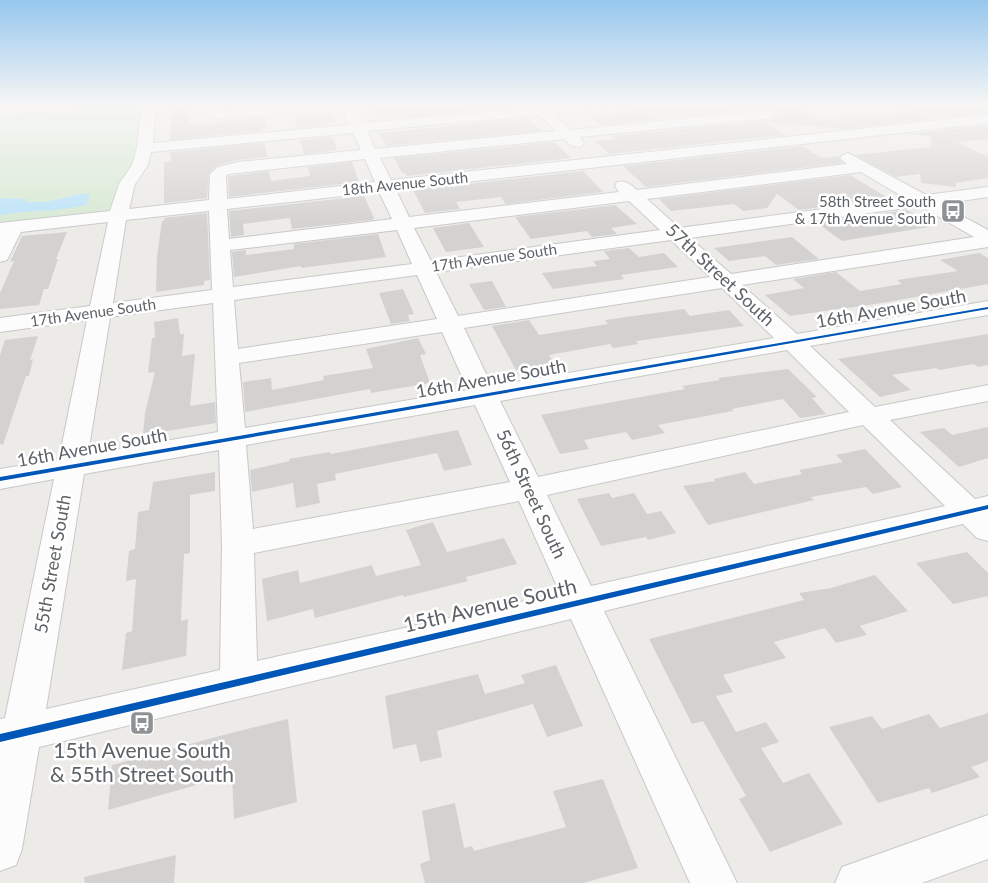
<svg xmlns="http://www.w3.org/2000/svg" width="988" height="883" font-family="Lato,sans-serif">
  <style>
    .green { fill: #d6e9d3 }
    .water { fill: #bbe3f8 }
    .building { fill: #d4d2d1 }
    .lines { fill: none; stroke-linecap: round; stroke-linejoin: round }
    .minor-casing { stroke: #c8c8c9; stroke-width: 2 }
    .minor { fill: #fcfcfc; fill-rule: evenodd }
    .cycleway-casing { stroke: #fff; stroke-width: 3 }
    .cycleway { fill: #0057b8; fill-rule: evenodd }
    .labels { text-anchor: middle; stroke-width: 5; stroke-linejoin: round; paint-order: stroke }
    .far-street-label { font-size: 15px; fill: #5d6266; stroke: #fff }
    .far-poi-label { font-size: 15px; fill: #5d6266; stroke: #fff; text-anchor: end }
    .street-label { font-size: 18px; fill: #5d6266; stroke: #fff }
    .near-street-label { font-size: 21px; fill: #5d6266; stroke: #fff }
    .near-poi-label { font-size: 21px; fill: #5d6266; stroke: #fff }
  </style>
  <rect width="100%" height="100%" fill="#edebe8"/>
  <!-- green -->
  <path class="green" d="M100,105H143L132,168L112,213L0,226V215L29,210L75,208L80,194L46,202H26L27,199L0,198V113Z"/>
  <!-- water -->
  <path class="water" d="M80,194H89V200L86,205C59,212 28,210 0,215V198L27,199L26,202H46Z"/>
  <!-- building -->
  <g class="building">
    <path d="M172,105H187L189,125L264,117L267,128H262V131L170,140Z"/>
    <path d="M370,105H513L516,107L377,120Z"/>
    <path d="M680,105H795L825,121V119L961,105H981L988,108V113L844,129L764,122L785,135L609,154L595,141L617,139L613,136L771,120L780,113L771,108L600,125L587,115Z"/>
    <path d="M331,112L334,122H327L328,125L297,128L294,116Z"/>
    <path d="M527,118L542,131L387,146L379,133Z"/>
    <path d="M988,125V139L957,142L988,157V178L955,183L956,187L921,183L920,174L896,177L855,155L931,147V136L909,134Z"/>
    <path d="M332,137L337,150L304,154L300,140Z"/>
    <path d="M554,142L571,158L407,176L405,173H402L394,158Z"/>
    <path d="M265,143L267,157L238,160L218,165L209,173L207,198L164,203V162L171,161L170,152Z"/>
    <path d="M802,146L822,158L839,156V159L843,163L646,187L623,166Z"/>
    <path d="M352,162L359,182L229,197L228,177L230,176L269,171L271,181L310,176L308,167Z"/>
    <path d="M583,171L603,192L506,204L501,197L456,202L460,209L425,213L413,190Z"/>
    <path d="M850,175L888,198L799,210L777,194L767,208L743,211L734,204L671,211L659,199Z"/>
    <path d="M364,196L374,218L372,220L292,229L290,218L243,224L244,235L231,237L229,211Z"/>
    <path d="M615,205L637,224L611,228L617,234L592,237L587,231L531,239L515,217Z"/>
    <path d="M907,210L935,226L842,241L816,222Z"/>
    <path d="M207,213L210,280L204,281V285L156,292L157,257L162,221H164V218Z"/>
    <path d="M469,223L484,247L446,252L433,228Z"/>
    <path d="M67,232L56,259H58L48,289H44L39,305L0,309V293L14,261L10,262L22,236Z"/>
    <path d="M378,234L386,257L301,268V266L234,277L232,252L246,250V255L294,249V244Z"/>
    <path d="M792,237L819,259L776,265L765,256L729,261L714,248Z"/>
    <path d="M629,248L639,257L664,253L678,267L621,275L624,279L553,289L542,273L597,266L593,261L610,259L604,251Z"/>
    <path d="M979,253L988,258V284L882,303L790,316L765,295L804,288L793,279L836,272L860,291L902,284L897,280L958,271L940,260Z"/>
    <path d="M492,281L506,307L484,310L469,284Z"/>
    <path d="M403,289L414,314L408,315L410,321L391,324L379,293Z"/>
    <path d="M684,309L690,316L729,310L744,326L636,341L638,344L613,348L610,344L549,355L555,364L516,370L492,326L529,320L539,335L608,324L605,320Z"/>
    <path d="M178,318L180,334H184L182,356L195,354L190,406L215,402L216,423L143,435L145,413L155,372L148,373L152,338H155L154,322Z"/>
    <path d="M988,334V365L978,367L974,364L939,370L936,368L892,375L911,390L880,397L838,359Z"/>
    <path d="M38,336L30,360L33,359L29,376H26L3,445L0,444V355L5,340Z"/>
    <path d="M418,338L426,354L420,355L430,383L371,393L370,389L245,412L243,382L271,378L272,390L324,380L323,376L373,368L366,349Z"/>
    <path d="M788,369L817,397L812,398L826,414L800,418L783,399L732,409L733,411L658,425L665,433L632,440L626,432L584,440L589,449L560,454L541,415L685,389L682,386L720,380L718,378Z"/>
    <path d="M988,427V458L959,467L920,432L944,428L952,435Z"/>
    <path d="M458,430L472,465L444,471L437,453L335,474L336,480L317,484L320,503L296,508L293,483L252,492L250,470L290,461L289,459L330,452L331,454Z"/>
    <path d="M865,449L902,487L873,494L866,487L811,497L814,500L708,525L683,486L715,481L714,479L745,472L754,484L802,474L799,470L843,462L836,455Z"/>
    <path d="M215,472V491L190,495V553L184,554L181,621L188,619L186,656L122,670L126,633L132,631L136,579L126,581L129,551L135,549L138,512L149,510L153,482Z"/>
    <path d="M609,493L612,498L634,493L647,514L661,511L676,533L648,540L646,537L601,546L577,499Z"/>
    <path d="M433,522L447,552L504,538L517,564L466,577L468,581L404,597L403,595L315,618L313,609L267,621L262,579L298,570L300,583L372,565L376,576L421,565L406,530Z"/>
    <path d="M967,552L988,573V596L953,604L916,563Z"/>
    <path d="M875,575L908,611L860,626L867,635L836,643L825,628L774,642L786,658L723,675L733,692L716,696L736,732L766,722L779,742L761,748L783,783L809,773L843,824L770,852L739,799L746,796L703,721L692,724L649,639L804,600L799,593L831,588Z"/>
    <path d="M556,665L583,726L547,737L533,704L437,731L442,757L420,762L416,744L393,749L385,696L478,674L485,694L525,683L521,675Z"/>
    <path d="M988,713V761L971,767L980,777L932,793L929,788L878,803L829,727L872,716L882,729L929,714L940,728Z"/>
    <path d="M288,719L297,802L234,819L232,775L108,810L112,765L231,733Z"/>
    <path d="M603,779L638,868L583,883H425L420,864L430,860L422,811L455,803L464,848L472,846L474,851L566,827L553,791Z"/>
    <path d="M176,855L174,883H85L84,877Z"/>
  </g>
  <g class="lines">
    <defs>
      <g id="minor">
        <path d="M25,105H87L80,109L0,115V107Z"/>
        <path d="M142,105H156L153,143L349,125L342,109L213,119L206,115V105H220V111L292,105H354L363,123L531,108L529,105H609L602,109L553,114L571,130L771,110L778,114L771,118L580,137L584,143L582,146C574,148 570,145 564,139L380,158L391,180L988,115V123L396,190L409,217L619,192L615,186L617,182C626,180 630,184 637,190L847,164L840,158L843,155L848,153L926,195L988,187V197L940,204L988,230V247L742,285L797,334L988,301V315L810,346L875,407L988,385V401L890,420L975,499L988,496V541L977,538L963,524L604,611L737,883H690L571,619L39,747L22,849L16,865L0,871V719L5,718L54,479L0,489V469L59,459L87,320L0,332V318L90,306L108,222L21,232L7,260L0,262V223L110,211L119,184L132,165L137,148ZM539,115L556,131L375,149L367,131ZM353,133L361,150L238,162L218,167L210,174L209,200L129,209L135,184L148,165L151,152ZM365,159L375,182L227,199L226,176L229,174ZM861,172L905,198L679,228L647,199ZM379,192L392,219L229,239L227,209ZM629,201L660,230L431,261L414,228ZM920,206L974,237L731,274L690,238ZM209,211L212,290L113,303L126,220ZM397,230L412,264L233,287L230,250ZM671,240L710,277L458,316L436,272ZM417,275L437,319L238,349L234,300ZM722,288L774,338L492,386L464,328ZM213,303L218,432L88,454L110,317ZM442,332L468,390L245,428L239,363ZM787,350L849,412L538,477L500,401ZM475,405L510,482L253,529L246,445ZM863,425L945,506L591,586L547,495ZM219,450L222,544L220,670L46,709L84,474ZM519,501L560,593L257,661L254,553Z"/>
        <path d="M988,815V859L922,883H835L842,867Z"/>
      </g>
    </defs>
    <!-- minor casing -->
    <use href="#minor" class="minor-casing"/>
    <!-- minor -->
    <use href="#minor" class="minor"/>
    <defs>
      <g id="cycleway">
        <path d="M988,307V309L0,481V477Z"/>
        <path d="M988,505V509L0,742V734Z"/>
      </g>
    </defs>
    <!-- cycleway casing -->
    <use href="#cycleway" class="cycleway-casing"/>
    <!-- cycleway -->
    <use href="#cycleway" class="cycleway"/>
  </g>
  <!-- sky -->
  <linearGradient id="sky" x2="0" y2="1"><stop stop-color="#96c7ee"/><stop offset="0.46" stop-color="#f7f6f5"/><stop offset="1" stop-color="#f7f6f5" stop-opacity="0"/></linearGradient>
  <rect width="988" height="229" fill="url(#sky)"/>
  <!-- icons -->
  <defs>
    <symbol id="bus-square" viewBox="-11 -11 22 22"><rect x="-9" y="-9" width="18" height="18" rx="4" fill="#8f9294" stroke="#fff"/><path d="M-5-6H5V4H4V6H2V4H-2V6H-4V4H-5ZM-3.5-4V0h7V-4ZM-3.5 1.2v1.5H-2V1.2ZM2 1.2v1.5H3.5V1.2Z" fill="#fff"/></symbol>
  </defs>
  <g fill-rule="evenodd">
    <use href="#bus-square" x="939" y="197" width="28" height="28"/>
    <use href="#bus-square" x="128" y="709" width="28" height="28"/>
  </g>
  <g class="labels">
    <!-- far-street labels -->
    <g class="far-street-label">
      <text transform="translate(405 184) rotate(-6)" y="5">18th Avenue South</text>
      <text transform="translate(494 258) rotate(-8)" y="5">17th Avenue South</text>
      <text transform="translate(93 313) rotate(-8)" y="5">17th Avenue South</text>
    </g>
    <!-- far-poi labels -->
    <g class="far-poi-label">
      <text x="936" y="207">58th Street South<tspan x="936" dy="17">&amp; 17th Avenue South</tspan></text>
    </g>
    <!-- street labels -->
    <g class="street-label">
      <text transform="translate(720 275) rotate(43)" y="6">57th Street South</text>
      <text transform="translate(891 309) rotate(-10)" y="6">16th Avenue South</text>
      <text transform="translate(491 379) rotate(-10)" y="6">16th Avenue South</text>
      <text transform="translate(92 448) rotate(-10)" y="6">16th Avenue South</text>
      <text transform="translate(531 494) rotate(65)" y="6">56th Street South</text>
      <text transform="translate(53 564) rotate(-80)" y="6">55th Street South</text>
    </g>
    <!-- near-street labels -->
    <g class="near-street-label">
      <text transform="translate(490 606) rotate(-13)" y="7">15th Avenue South</text>
    </g>
    <!-- near-poi labels -->
    <g class="near-poi-label">
      <text x="142" y="758">15th Avenue South<tspan x="142" dy="24">&amp; 55th Street South</tspan></text>
    </g>
  </g>
</svg>
